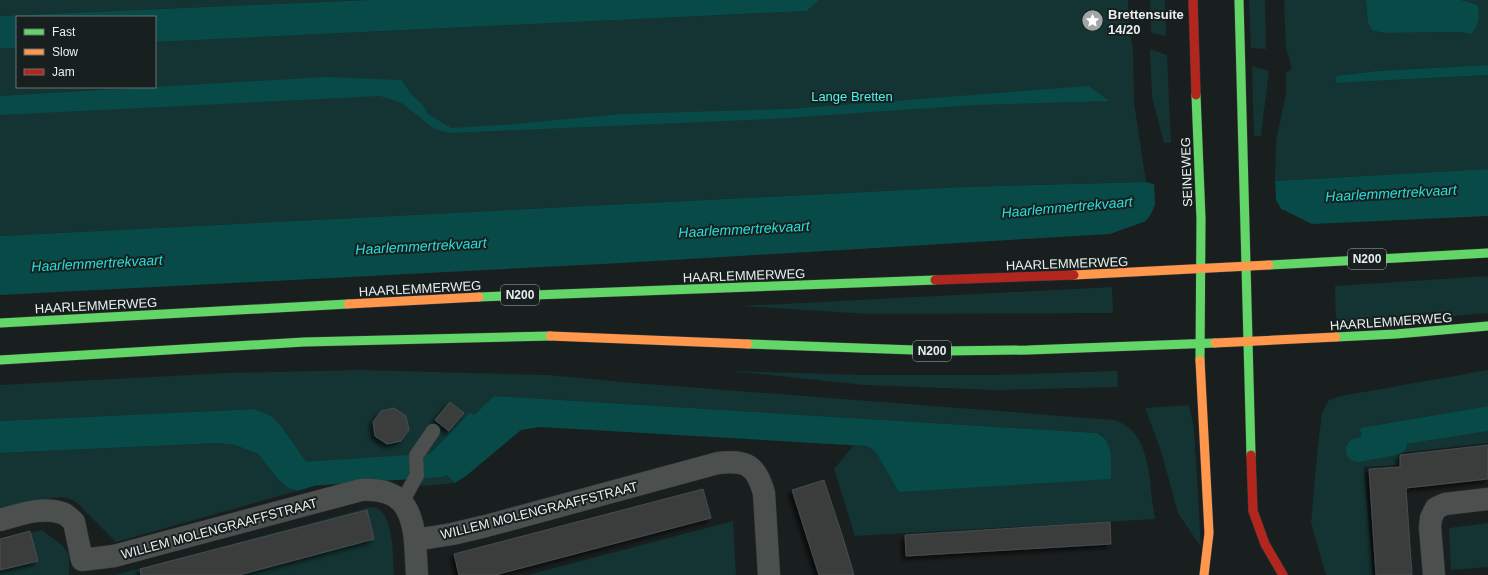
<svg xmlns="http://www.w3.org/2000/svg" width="1488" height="575" font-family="Arial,sans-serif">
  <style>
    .green { fill: #133433 }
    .water { fill: #084a48 }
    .pier { fill: #191e1e }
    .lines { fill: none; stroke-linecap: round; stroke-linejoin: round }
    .canal { stroke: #084a48; stroke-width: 24 }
    .building { fill: #3a3e3e; stroke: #484c4c; filter: url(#shadow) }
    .lane-casing { stroke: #363939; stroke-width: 15 }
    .street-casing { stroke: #363939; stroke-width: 23 }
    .fast-casing { stroke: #363939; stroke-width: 10 }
    .slow-casing { stroke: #363939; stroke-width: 10 }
    .jam-casing { stroke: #363939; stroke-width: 10 }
    .lane { stroke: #4b4f4e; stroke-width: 14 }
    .street { stroke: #4b4f4e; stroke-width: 22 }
    .fast { stroke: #63d668; stroke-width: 9 }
    .slow { stroke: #ff974d; stroke-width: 9 }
    .jam { stroke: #b3261e; stroke-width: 9 }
    .labels { text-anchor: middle; stroke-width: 4; stroke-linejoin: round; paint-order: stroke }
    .shield { fill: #17201f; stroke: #aab1b0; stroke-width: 1 }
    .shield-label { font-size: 12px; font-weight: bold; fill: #e9efee }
    .poi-label { font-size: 13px; font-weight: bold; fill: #e9efee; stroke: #17201f; text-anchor: start }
    .park-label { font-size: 13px; fill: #48f4ee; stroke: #17201f }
    .street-label { font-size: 13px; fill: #e9efee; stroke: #17201f }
    .water-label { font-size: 14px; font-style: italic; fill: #24e0da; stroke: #17201f }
  </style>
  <defs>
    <filter id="shadow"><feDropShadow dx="-3.5" dy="3.5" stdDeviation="2" flood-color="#0009"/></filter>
  </defs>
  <rect width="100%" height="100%" fill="#191e1e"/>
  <!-- green -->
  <g class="green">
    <path d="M0,0H368L0,16Z"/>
    <path d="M819,0H1128L1129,31L1133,48L1134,102L1146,182L962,187L0,236V48H17V87H155V42L807,11Z"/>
    <path d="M1150,0H1165L1166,36L1151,33Z"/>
    <path d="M1249,0H1265L1266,49L1251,48Z"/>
    <path d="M1284,0H1366L1368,24L1373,31L1387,33L1461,32L1471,34L1479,11L1478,5L1461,0H1488V65L1377,71L1335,76L1336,83L1488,75V169L1275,181L1276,140L1286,94V73L1292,69L1286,48Z"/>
    <path d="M1150,49L1167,55L1171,143H1164L1152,97Z"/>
    <path d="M1252,66L1269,71L1261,136H1254Z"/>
    <path d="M1488,276V313L1336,327L1335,286Z"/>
    <path d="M1112,287L1113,313L869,314L741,306Z"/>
    <path d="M360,370L549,375L634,383L1114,420C1141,428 1146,454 1150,479C1151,493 1153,506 1155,519L855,536L834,469L854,445C864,446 870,447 877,454L900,492L1104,436L1097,433L494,396L474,415L470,412L427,458L455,483L423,486L409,479L314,486L316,482L315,474L282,427L254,409L0,421V385L227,373Z"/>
    <path d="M1488,370V406L1360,428L1363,451L1488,431V443L1398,453L1399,465L1364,467L1373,575H1326L1311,523L1317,455L1322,413L1329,400L1341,396Z"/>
    <path d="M731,371L865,375H994L1117,371L1118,387L995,390L864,385Z"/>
    <path d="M1189,405L1194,428L1201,547L1178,513L1161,451L1145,408Z"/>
    <path d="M219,443L235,445L258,454L277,478L288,488L297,491L116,542L77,503C59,491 46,501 28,505C19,508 9,510 0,512V453Z"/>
    <path d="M371,507C373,508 375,507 377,508C394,516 393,559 394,575H115Z"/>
    <path d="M733,521L736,575H528Z"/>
    <path d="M1488,523V567L1451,570L1449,528Z"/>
    <path d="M42,530L62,545L69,555V575H0V540Z"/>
  </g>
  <!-- water -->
  <g class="water">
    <path d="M368,0H819L807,11L155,42V17H17V48H0V16Z"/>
    <path d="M1366,0H1461L1478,5C1480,17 1479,25 1471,34L1461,32L1387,33L1373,31L1368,24Z"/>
    <path d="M1488,65V75L1336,83L1335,76L1377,71Z"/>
    <path d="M326,77L402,80L410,93L423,105L428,114L451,128L502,125L622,114L790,109L1089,86L1109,101L973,105L771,119L448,133L433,128L402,103L380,96L0,115V96Z"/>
    <path d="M1488,169V216L1312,224L1284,210L1163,215L1110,234L622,263L0,295V236L962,187L1146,182L1153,184L1275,181Z"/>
    <path d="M494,396L1097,433C1114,441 1111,463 1111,479L899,492L877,454L872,449L865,446L540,427L521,430L466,476L455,483L427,457L470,412L474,415Z"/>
    <path d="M1488,406V431L1363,451L1360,428Z"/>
    <path d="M254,409L271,416L282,427L315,474L316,482L314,486L297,491L288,488L277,478L258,454L235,445L219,443L0,453V421Z"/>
  </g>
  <!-- pier -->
  <path class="pier" d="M1275,179L1276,200L1283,212L1163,217L1142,225L1150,216L1155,205L1154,182Z"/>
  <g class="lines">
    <!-- canal -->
    <g class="canal">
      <path d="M1358,450L1395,443"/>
      <path d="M286,462L302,474L441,465L465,451"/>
    </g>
  </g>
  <!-- building -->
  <g class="building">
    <path d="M450,402L464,413L449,431L435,420Z"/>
    <path d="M394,408L406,416L409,430L401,441L387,444L375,436L373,422L381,411Z"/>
    <path d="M1488,445V479L1406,488L1412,575H1376L1369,469L1400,467V455Z"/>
    <path d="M824,480L844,541L854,575H819L792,490Z"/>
    <path d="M703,489L711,518L495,575H459L454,554Z"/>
    <path d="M367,510L374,539L239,575H141L140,569Z"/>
    <path d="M1110,522L1111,544L906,556L905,535Z"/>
    <path d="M30,531L38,561L0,570V539Z"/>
  </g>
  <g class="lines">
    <defs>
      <path id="lane" d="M402,502L417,475L416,456L433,431"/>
      <g id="street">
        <path d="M0,520C19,515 42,506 62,513C66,514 71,519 74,522L82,560L114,556L361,490C399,488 411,505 415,540L452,534L486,526L718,463C747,460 756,465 764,493L769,575"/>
        <path d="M415,540L417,575"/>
        <path d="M1434,575L1430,527L1431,518L1436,508L1445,504L1488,499"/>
      </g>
      <g id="fast">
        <path d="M1239,0L1251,455"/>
        <path d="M1196,95L1201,219L1200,360"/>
        <path d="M1269,265L1488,253"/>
        <path d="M479,297L935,280"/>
        <path d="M0,323L348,304"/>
        <path d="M1336,337L1396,334L1488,326"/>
        <path d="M748,344L942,351L1028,350L1215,343"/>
        <path d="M0,360L304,342L550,336"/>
      </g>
      <g id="slow">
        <path d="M1074,275L1269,265"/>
        <path d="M348,304L479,297"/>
        <path d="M550,336L748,344"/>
        <path d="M1215,343L1336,337"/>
        <path d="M1200,360L1209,533L1204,575"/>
      </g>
      <g id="jam">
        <path d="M1193,0L1196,95"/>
        <path d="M935,280L1074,275"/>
        <path d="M1251,455L1253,511L1265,544L1283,575"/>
      </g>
    </defs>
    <!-- lane casing -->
    <use href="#lane" class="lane-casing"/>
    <!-- street casing -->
    <use href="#street" class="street-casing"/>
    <!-- fast casing -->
    <use href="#fast" class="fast-casing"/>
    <!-- slow casing -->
    <use href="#slow" class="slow-casing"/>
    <!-- jam casing -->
    <use href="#jam" class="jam-casing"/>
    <!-- lane -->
    <use href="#lane" class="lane"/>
    <!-- street -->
    <use href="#street" class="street"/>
    <!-- fast -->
    <use href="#fast" class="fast"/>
    <!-- slow -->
    <use href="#slow" class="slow"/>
    <!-- jam -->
    <use href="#jam" class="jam"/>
  </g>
  <!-- icons -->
  <defs>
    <symbol id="sight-disc" viewBox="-11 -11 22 22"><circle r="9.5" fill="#a0a6a5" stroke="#17201f"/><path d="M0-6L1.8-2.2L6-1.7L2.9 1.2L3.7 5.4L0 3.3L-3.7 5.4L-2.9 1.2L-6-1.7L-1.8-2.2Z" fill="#fff"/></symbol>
  </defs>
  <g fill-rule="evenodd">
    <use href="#sight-disc" x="1080" y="8" width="25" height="25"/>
  </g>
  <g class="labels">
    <!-- shield labels -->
    <g class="shield">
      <rect x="1348" y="249" width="38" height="20" rx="3"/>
      <rect x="501" y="285" width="38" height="20" rx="3"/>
      <rect x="913" y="341" width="38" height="20" rx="3"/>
    </g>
    <g class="shield-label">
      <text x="1367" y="263">N200</text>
      <text x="520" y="299">N200</text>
      <text x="932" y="355">N200</text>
    </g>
    <!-- poi labels -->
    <g class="poi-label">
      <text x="1108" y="19">Brettensuite<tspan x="1108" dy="15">14/20</tspan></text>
    </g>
    <!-- park labels -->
    <g class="park-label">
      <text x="852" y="101">Lange Bretten</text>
    </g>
    <!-- street labels -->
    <g class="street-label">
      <text transform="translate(1186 172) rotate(-92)" y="5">SEINEWEG</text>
      <text transform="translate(1067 263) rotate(-2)" y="5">HAARLEMMERWEG</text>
      <text transform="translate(744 275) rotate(-2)" y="5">HAARLEMMERWEG</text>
      <text transform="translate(420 288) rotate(-3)" y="5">HAARLEMMERWEG</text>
      <text transform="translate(96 305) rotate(-3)" y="5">HAARLEMMERWEG</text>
      <text transform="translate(1391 321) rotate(-4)" y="5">HAARLEMMERWEG</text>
      <text transform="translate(539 510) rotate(-14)" y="5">WILLEM MOLENGRAAFFSTRAAT</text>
      <text transform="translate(219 528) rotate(-15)" y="5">WILLEM MOLENGRAAFFSTRAAT</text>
    </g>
    <!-- water labels -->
    <g class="water-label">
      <text transform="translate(1391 193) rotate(-3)" y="5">Haarlemmertrekvaart</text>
      <text transform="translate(1067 207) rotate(-5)" y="5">Haarlemmertrekvaart</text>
      <text transform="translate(744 229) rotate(-3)" y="5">Haarlemmertrekvaart</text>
      <text transform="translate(421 246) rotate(-3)" y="5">Haarlemmertrekvaart</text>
      <text transform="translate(97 263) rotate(-3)" y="5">Haarlemmertrekvaart</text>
    </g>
  </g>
  <!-- legend -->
  <rect x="16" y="16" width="140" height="72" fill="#17201f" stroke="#6b7372"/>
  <rect x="24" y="29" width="20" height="6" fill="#63d668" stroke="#6b7372"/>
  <text x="52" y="36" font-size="12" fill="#e9efee">Fast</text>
  <rect x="24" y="49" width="20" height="6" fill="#ff974d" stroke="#6b7372"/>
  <text x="52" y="56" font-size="12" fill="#e9efee">Slow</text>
  <rect x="24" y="69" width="20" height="6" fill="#b3261e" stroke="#6b7372"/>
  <text x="52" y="76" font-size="12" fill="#e9efee">Jam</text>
</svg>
